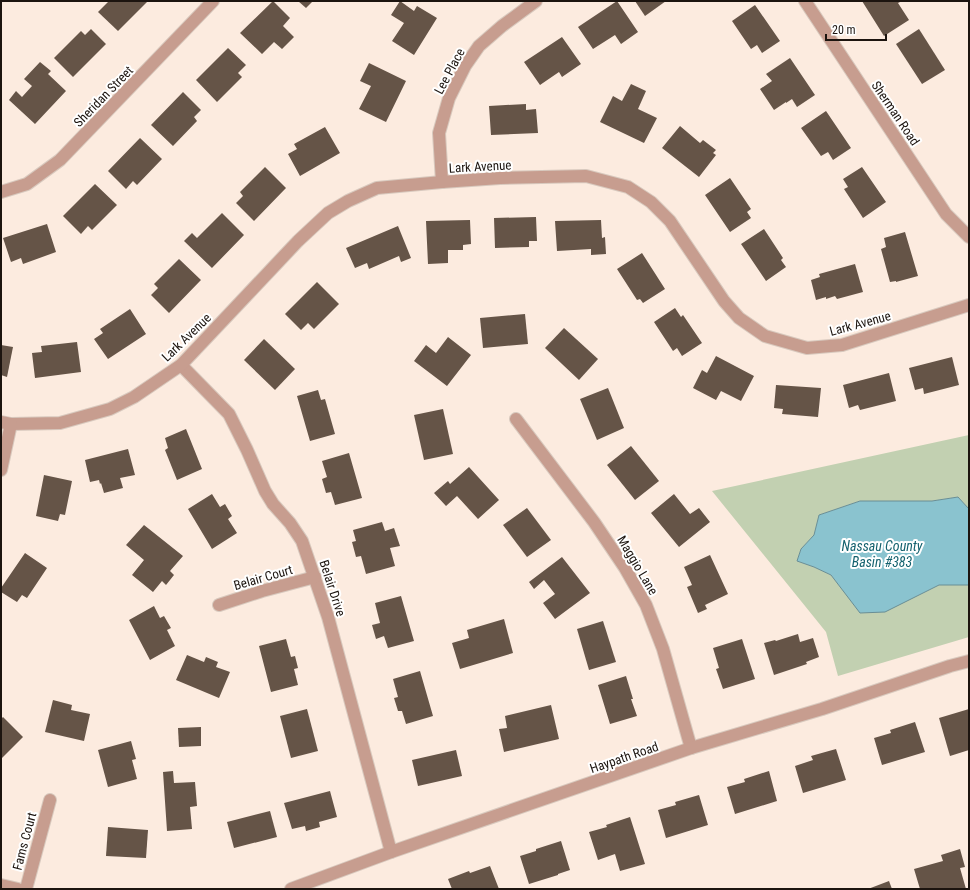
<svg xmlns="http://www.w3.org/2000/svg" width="970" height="890" font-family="'Roboto Condensed',sans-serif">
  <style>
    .green { fill: #c2d0b1 }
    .water { fill: #8ac3cf; stroke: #698e95 }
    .building { fill: #655447 }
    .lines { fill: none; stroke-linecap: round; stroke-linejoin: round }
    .minor-casing { stroke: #d8c9be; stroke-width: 14 }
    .minor { stroke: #c79d8f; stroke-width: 12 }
    .labels { text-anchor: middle; stroke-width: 4; stroke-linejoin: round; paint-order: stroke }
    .street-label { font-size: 13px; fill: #1c140f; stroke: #fff }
    .water-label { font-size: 14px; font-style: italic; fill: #13616e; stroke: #fff }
  </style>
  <rect width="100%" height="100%" fill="#fcebdf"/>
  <!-- green -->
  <path class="green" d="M969,435V509L958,497L932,501H860L819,515L814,535L801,549L797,561L814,567L831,575L861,613L917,596L939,585H969V637L838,676L826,632L712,491Z"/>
  <!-- water -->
  <path class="water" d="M958,497L969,509V585H939L885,612L860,613L831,575L814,567L797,561L801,549L814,535L819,515L860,501H932Z"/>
  <!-- building -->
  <g class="building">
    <path d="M109,1H148L118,31L98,12Z"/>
    <path d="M273,1L290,18L283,26L294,37L282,49L274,42L262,54L240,33Z"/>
    <path d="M298,1H313L306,8Z"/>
    <path d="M400,1L414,11L417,6L437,18L414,55L392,41L404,23L391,15Z"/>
    <path d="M617,1L638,32L621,44L615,35L593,49L578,27Z"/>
    <path d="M635,1H666L645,16Z"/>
    <path d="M862,1H902L898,3L909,20L884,36Z"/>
    <path d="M755,5L780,41L762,53L757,45L751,49L732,21Z"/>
    <path d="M91,29L106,44L73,77L54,58L81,31L85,35Z"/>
    <path d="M919,29L945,70L922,84L896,44Z"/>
    <path d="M562,37L581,64L562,77L559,72L540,85L524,62Z"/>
    <path d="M228,48L246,65L238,73L242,77L217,102L196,80Z"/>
    <path d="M790,58L815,95L797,107L792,99L786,103V102L774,110L760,89L772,81L766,74Z"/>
    <path d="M40,62L51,71L48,74L66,91L35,124L9,100L16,91L22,97L32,86L24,79Z"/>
    <path d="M369,63L406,81L386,122L359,109L371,86L360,81Z"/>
    <path d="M631,84L646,91L638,109L657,118L644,143L600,122L613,96L622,101Z"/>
    <path d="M183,92L201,110L194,117L197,121L173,146L151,125Z"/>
    <path d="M526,104V110L536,109L538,133L491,135L489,106Z"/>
    <path d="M826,111L851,148L833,160L828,152L821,156L801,128Z"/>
    <path d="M680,126L700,143L703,140L716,150L713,153L716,155L699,177L662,148Z"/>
    <path d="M325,127L340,153L300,176L288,154L297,149L294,144Z"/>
    <path d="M140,138L162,159L137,185L133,181L126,189L108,171Z"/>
    <path d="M265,167L286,188L254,221L236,203L243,196L240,192Z"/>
    <path d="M862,167L886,202L863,218L844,189L848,187L843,179Z"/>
    <path d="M730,178L751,209L747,212L751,218L730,232L705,195Z"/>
    <path d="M95,184L117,205L92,230L88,226L81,234L63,216Z"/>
    <path d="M222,213L244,235L212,268L184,241L192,233L197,238Z"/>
    <path d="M536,217L537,241H529V247L495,248L494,218Z"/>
    <path d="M470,220L471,244L463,245V250H448V263L428,264L426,221Z"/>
    <path d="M601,220L602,238L605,237L606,254L591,255V249L557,251L555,221Z"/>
    <path d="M47,224L56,252L23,264L21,258L11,262L3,238Z"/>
    <path d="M398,226L411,258L401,262L399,256L369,269L367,263L355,268L346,248Z"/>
    <path d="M764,229L783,258L781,260L786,267L766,281L741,244Z"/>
    <path d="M905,232L918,276L896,282V281L890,282L881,249L886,247L884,238Z"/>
    <path d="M642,253L665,289L643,303L640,299L637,300L617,269Z"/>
    <path d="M179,259L201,280L169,313L151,295L158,288L154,284Z"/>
    <path d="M855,264L863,292L837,299L835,296L826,299V297L816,300L811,280L820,277L819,274Z"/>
    <path d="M317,282L339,304L314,329L308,323L301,330L285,314Z"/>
    <path d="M675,308L681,317L683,315L702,343L682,356L677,348L673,351L654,322Z"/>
    <path d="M130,309L146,334L108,359L94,339L103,333L100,329Z"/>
    <path d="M525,314L528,344L483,348L480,318Z"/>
    <path d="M564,328L598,359L579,380L545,348Z"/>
    <path d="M448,337L471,355L447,386L414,361L426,345L436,353Z"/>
    <path d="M264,339L295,369L275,390L244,360Z"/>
    <path d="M77,342L81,372L35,378L32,353L42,352L41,346Z"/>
    <path d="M1,345L13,347L7,377L1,375Z"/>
    <path d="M716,356L754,376L741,401L721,391L716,400L693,388L702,370L707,373Z"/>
    <path d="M952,357L959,385L924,394L923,388L915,390L909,368Z"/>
    <path d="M889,373L896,401L860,410L858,405L849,408L843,385Z"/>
    <path d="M776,385L821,388L818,417L782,414L783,409L774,408Z"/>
    <path d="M608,388L624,428L597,440L580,399Z"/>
    <path d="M318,390L321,400L325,399L335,434L310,441L297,396Z"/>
    <path d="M443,409L453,454L424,460L414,415Z"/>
    <path d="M186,429L202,469L177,480L165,450L168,448L165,438Z"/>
    <path d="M631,446L659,481L635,500L607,465Z"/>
    <path d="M128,449L135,475L120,478L123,488L104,493L101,483L100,484L99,480L90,482L85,460Z"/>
    <path d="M349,453L362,498L335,505L331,492L326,493L322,479L327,477L322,461Z"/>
    <path d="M469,467L499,500L478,519L457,496L446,506L434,493L448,481L450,484Z"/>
    <path d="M44,475L72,481L65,515L60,514L58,521L36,516Z"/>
    <path d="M212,494L220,507L225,504L232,516L228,519L237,533L212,549L188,509Z"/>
    <path d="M674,494L690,514L699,508L710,522L679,547L651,513Z"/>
    <path d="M527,508L551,540L527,557L503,525Z"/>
    <path d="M382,522L385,531L394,528L400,546L390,548L395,566L366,574L361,556L356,557L352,542L356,541L353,530Z"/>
    <path d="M144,525L183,556L170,571L174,575L166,585L162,581L153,592L132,575L144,560L126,545Z"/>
    <path d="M25,553L47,568L27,598L22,595L17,602L1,592V588Z"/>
    <path d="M710,555L728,594L705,605L707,609L698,613L687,587L692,585L684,567Z"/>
    <path d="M562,557L590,593L555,619L543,603L555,594L544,580L534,589L529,582Z"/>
    <path d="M401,596L414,641L388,648L384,636L376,639L372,625L380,623L375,603Z"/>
    <path d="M154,606L160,618L164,616L171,628L167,630L175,646L150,660L129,620Z"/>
    <path d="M504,619L513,653L460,669L452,643L469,638L467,630Z"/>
    <path d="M603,621L616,662L589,670L577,629Z"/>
    <path d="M798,634L800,642L813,638L819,657L806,662L807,664L774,675L764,643L775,640L776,641Z"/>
    <path d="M286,639L291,657L295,656L298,668L294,669L298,685L271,692L259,646Z"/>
    <path d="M742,639L755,679L723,689L716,669L719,668L713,648Z"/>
    <path d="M187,655L204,662L206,657L218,662L216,667L230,672L219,698L176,680Z"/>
    <path d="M420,671L433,716L406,724L402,711H398L394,698L398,697L393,679Z"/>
    <path d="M626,676L633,699H631L637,716L610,724L598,685Z"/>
    <path d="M53,700L72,705L71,710L90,714L84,741L45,732Z"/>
    <path d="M551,705L559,739L504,752L499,729L507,728L505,716Z"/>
    <path d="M307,709L318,751L291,758L280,716Z"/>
    <path d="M969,709V750L950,756L939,718Z"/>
    <path d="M3,717L23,737L1,759V719Z"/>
    <path d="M915,722L925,752L882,765L874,738L891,733L890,730Z"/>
    <path d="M201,727V746L179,747L178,728Z"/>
    <path d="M131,741L136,759L132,760L137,779L108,787L98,750Z"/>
    <path d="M836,749L846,780L803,793L795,766L813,760L811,756Z"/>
    <path d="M456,750L462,776L418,786L412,760Z"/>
    <path d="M173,771L174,783L195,782L197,806L190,807L192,829L167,831L163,772Z"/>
    <path d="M769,771L777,801L735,814L727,787L745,782L744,779Z"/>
    <path d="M330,791L337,817L319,822L320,827L306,831L305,826L292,829L284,803Z"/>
    <path d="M699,795L708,825L666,838L658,810L676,805L675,802Z"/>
    <path d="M270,811L277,837L234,848L227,822Z"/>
    <path d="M630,817L645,864L620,871L615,854L598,860L589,832L607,827L606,825Z"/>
    <path d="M108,827L148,830L146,858L106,856Z"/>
    <path d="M561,841L570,870L558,874V875L529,884L520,856L536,851V849Z"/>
    <path d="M960,849L965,867L960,868L966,889H920L914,869L943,861L941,855Z"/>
    <path d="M490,866L499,889H452L448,879L469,871L470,873Z"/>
    <path d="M889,881L892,889H868Z"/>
  </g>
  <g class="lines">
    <defs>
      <g id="minor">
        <path d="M805,1L946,214L969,237"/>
        <path d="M442,182L439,133L449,98L465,66L479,46L502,26L536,1"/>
        <path d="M1,192L27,184L60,160L213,1"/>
        <path d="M181,365L229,414L247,450L265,491L273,504L290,523L302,541L328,617L391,852"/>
        <path d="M516,419L594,522L625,568L646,605L663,649L691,748"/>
        <path d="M1,422L11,424L60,423L110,409L134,397L181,365L298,241L328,213L348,201L377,188L442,182L500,178L586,176L628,187L651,202L670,221L724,301L739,318L765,336L807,348L842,345L969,305"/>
        <path d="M1,470L11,424"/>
        <path d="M219,605L262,591L315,577"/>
        <path d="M1,885L18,889"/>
        <path d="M26,889L50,800"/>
        <path d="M291,889L391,852L691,748L822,709L950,666L969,661"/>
      </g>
    </defs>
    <!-- minor casing -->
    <use href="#minor" class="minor-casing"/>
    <!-- minor -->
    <use href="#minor" class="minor"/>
  </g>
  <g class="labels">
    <!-- street labels -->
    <g class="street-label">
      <text transform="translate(449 71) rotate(-62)" y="5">Lee Place</text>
      <text transform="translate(103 96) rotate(-46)" y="5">Sheridan Street</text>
      <text transform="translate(896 113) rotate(56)" y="5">Sherman Road</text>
      <text transform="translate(480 166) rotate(-3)" y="5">Lark Avenue</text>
      <text transform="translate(860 323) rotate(-15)" y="5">Lark Avenue</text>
      <text transform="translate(186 337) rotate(-44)" y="5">Lark Avenue</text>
      <text transform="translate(638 565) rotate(59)" y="5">Maggio Lane</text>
      <text transform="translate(263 577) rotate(-16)" y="5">Belair Court</text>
      <text transform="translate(333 588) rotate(72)" y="5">Belair Drive</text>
      <text transform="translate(624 757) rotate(-19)" y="5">Haypath Road</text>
      <text transform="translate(24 841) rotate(-75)" y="5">Fams Court</text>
    </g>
    <!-- water labels -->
    <g class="water-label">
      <text x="882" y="551">Nassau County<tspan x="882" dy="16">Basin #383</tspan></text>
    </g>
  </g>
  <!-- border -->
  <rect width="970" height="890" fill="none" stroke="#1c140f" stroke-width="4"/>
  <!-- scale -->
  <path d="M826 34v6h60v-6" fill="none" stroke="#1c140f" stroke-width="2"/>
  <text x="832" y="34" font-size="12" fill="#1c140f" stroke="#ffffff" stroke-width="3" paint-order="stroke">20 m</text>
</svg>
